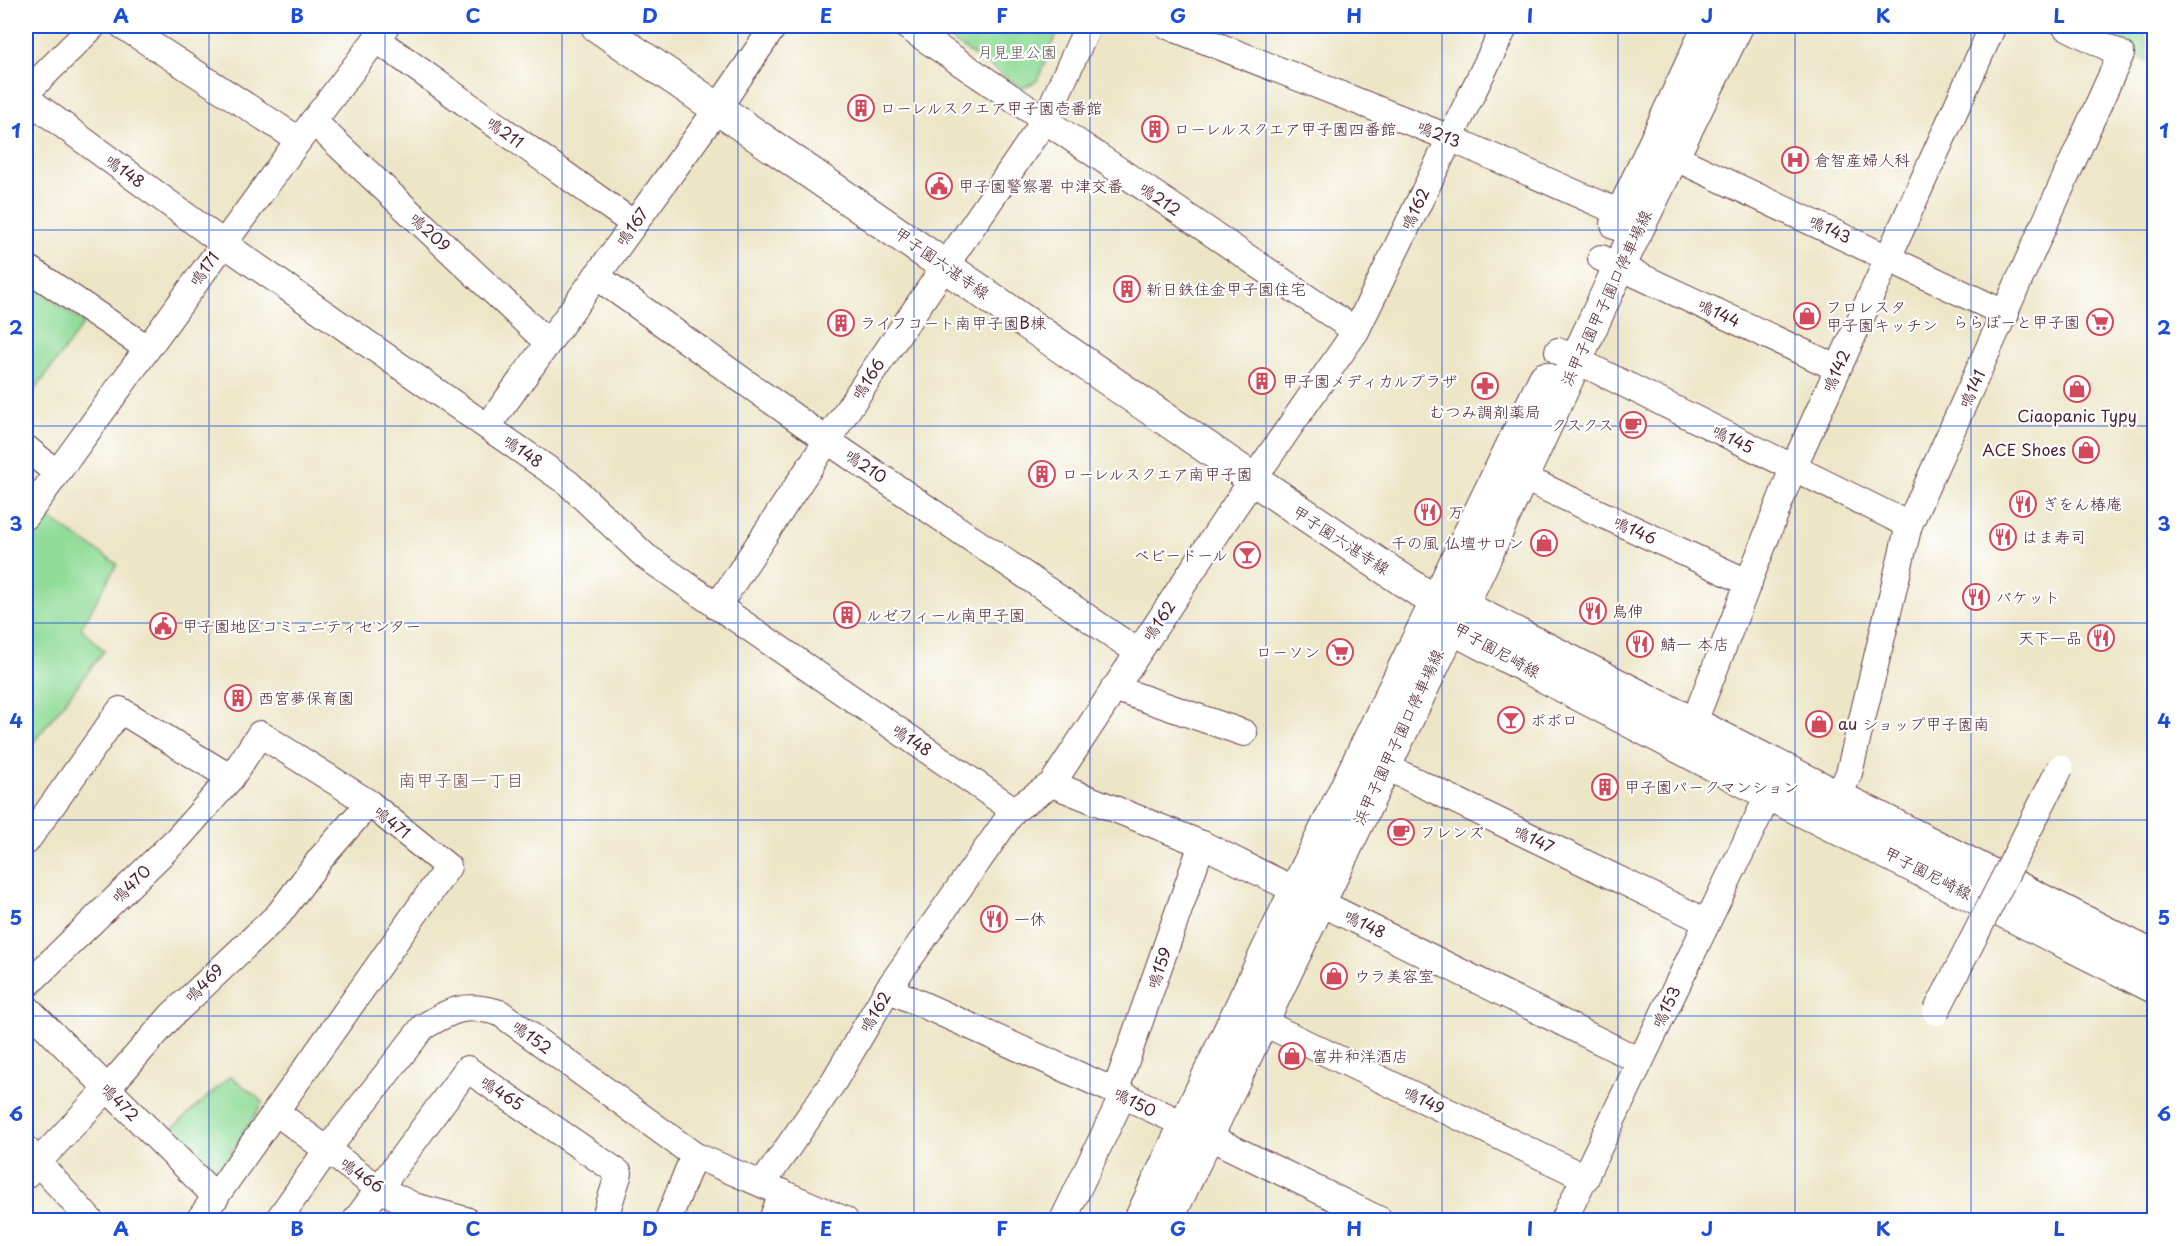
<svg xmlns="http://www.w3.org/2000/svg" width="2180" height="1246" font-family="'Playpen Sans','Klee One',sans-serif">
  <style>
    .green { fill: #90dc98; stroke: #6d7e62; stroke-width: 1.5 }
    .lines { fill: none; stroke-linecap: round; stroke-linejoin: round }
    .minor-casing { stroke: #623d42; stroke-width: 28 }
    .major-casing { stroke: #623d42; stroke-width: 34 }
    .minor { stroke: #fff; stroke-width: 26 }
    .major { stroke: #fff; stroke-width: 32 }
    .minor-bridge-casing { stroke: #623d42; stroke-width: 28; stroke-linecap: butt }
    .minor-bridge { stroke: #fff; stroke-width: 26 }
    .grid { fill: none; stroke: #1d4ed8; stroke-width: 1.5; stroke-opacity: 0.55 }
    .labels { text-anchor: middle; stroke-width: 4.5; stroke-linejoin: round; paint-order: stroke }
    .park-label { font-size: 16px; fill: #5f584c; stroke: #fff }
    .poi-label { font-size: 16px; fill: #4a1f2b; stroke: #fff; text-anchor: start }
    .street-label { font-size: 16px; fill: #4a1f2b; stroke: #fff }
    .neighbourhood-label { font-size: 18px; fill: #7c514a; stroke: #fff }
    .neatline { fill: none; stroke: #1d4ed8; stroke-width: 2 }
    .grid-label { font-size: 20px; text-anchor: middle; font-weight: bold; fill: #1d4ed8 }
  </style>
  <rect width="100%" height="100%" fill="#fff"/>
  <filter id="ink" filterUnits="userSpaceOnUse"><feTurbulence type="fractalNoise" baseFrequency=".0167" numOctaves="2"/><feDisplacementMap in="SourceGraphic" scale="12" xChannelSelector="R" yChannelSelector="G"/><feConvolveMatrix kernelMatrix="1 2 1 2 8 2 1 2 1" color-interpolation-filters="sRGB"/></filter>
  <filter id="wash" filterUnits="userSpaceOnUse"><feTurbulence type="fractalNoise" baseFrequency=".008" numOctaves="4" result="noise"/><feDisplacementMap in="SourceGraphic" scale="24" xChannelSelector="R" yChannelSelector="G"/><feGaussianBlur stdDeviation="1.35" result="paint"/><feColorMatrix in="noise" values="0 0 0 0 0 0 0 0 0 0 0 0 0 0 0 0 0 1.4 0 .05"/><feComposite in="paint" operator="in"/></filter>
  <g filter="url(#wash)">
    <rect width="100%" height="100%" fill="#ece5c6"/>
    <!-- green -->
    <g class="green">
      <path d="M930,26H1060L1037,81L1023,88Z"/>
      <path d="M2083,26H2124L2145,36L2147,61Z"/>
      <path d="M26,281L84,323L26,402Z"/>
      <path d="M43,514L117,564L81,628L104,651L26,752V539Z"/>
      <path d="M231,1076L263,1102L224,1165L213,1170H206L166,1134Z"/>
    </g>
  </g>
  <g filter="url(#ink)">
    <g class="lines">
      <defs>
        <g id="minor">
          <path d="M123,26L299,140"/>
          <path d="M906,26L1356,331"/>
          <path d="M1168,26L1450,138L1639,221"/>
          <path d="M376,39L634,224"/>
          <path d="M26,93L93,26"/>
          <path d="M26,98L223,243L568,483L645,556L1014,810"/>
          <path d="M313,121L548,343"/>
          <path d="M1657,149L2006,314"/>
          <path d="M1601,258L1837,368"/>
          <path d="M26,267L147,348"/>
          <path d="M596,276L828,441L1138,652"/>
          <path d="M1558,351L1909,525"/>
          <path d="M488,426L718,108L774,26"/>
          <path d="M26,448L57,473"/>
          <path d="M1522,477L1749,583"/>
          <path d="M26,516L299,140L386,26"/>
          <path d="M717,607L872,373L1045,120L1088,26"/>
          <path d="M1114,688L1244,733"/>
          <path d="M1694,722L1793,468L1993,26"/>
          <path d="M1368,758L1707,922"/>
          <path d="M1052,784L1202,844L1640,1061"/>
          <path d="M1839,795L1849,773L1909,525L2121,54L2065,26"/>
          <path d="M26,842L120,710L231,778L260,734L369,803L448,867L199,1220"/>
          <path d="M26,986L179,837L231,778"/>
          <path d="M888,989L1123,1095L1380,1220"/>
          <path d="M26,1007L216,1197"/>
          <path d="M1262,1022L1586,1178"/>
          <path d="M1115,1092L1202,844"/>
          <path d="M276,1112L378,1188L414,1206L466,1220"/>
          <path d="M26,1149L90,1220"/>
          <path d="M26,1175L107,1089L171,1016L279,914L321,858L369,803"/>
          <path d="M763,1183L834,1081L888,989L1014,810L1052,784L1232,510L1356,331L1505,26"/>
          <path d="M278,1220L327,1150L423,1027C453,1009 465,1003 500,1013L694,1155L845,1220"/>
          <path d="M356,1220L467,1069L619,1173L604,1220"/>
          <path d="M668,1220L694,1155"/>
          <path d="M772,1220L782,1192"/>
          <path d="M1063,1220L1123,1095"/>
          <path d="M1564,1220L1769,794"/>
        </g>
        <g id="major">
          <path d="M597,26C877,216 1153,415 1436,602L1460,605L2154,957"/>
          <path d="M1617,224L1709,26"/>
          <path d="M1439,608L1450,627L1769,794L2154,987"/>
          <path d="M1140,1220L1296,890L1545,378"/>
          <path d="M1167,1220L1481,566L1619,267L1737,26"/>
        </g>
      </defs>
      <!-- minor casing -->
      <use href="#minor" class="minor-casing"/>
      <!-- major casing -->
      <use href="#major" class="major-casing"/>
      <!-- minor -->
      <use href="#minor" class="minor"/>
      <!-- major -->
      <use href="#major" class="major"/>
      <defs>
        <path id="minor-bridge" d="M1936,1012L2060,768"/>
      </defs>
      <!-- minor-bridge casing -->
      <use href="#minor-bridge" class="minor-bridge-casing"/>
      <!-- minor-bridge -->
      <use href="#minor-bridge" class="minor-bridge"/>
    </g>
  </g>
  <!-- grid -->
  <path class="grid" d="M209,26V1220M385,26V1220M562,26V1220M738,26V1220M914,26V1220M1090,26V1220M1266,26V1220M1442,26V1220M1618,26V1220M1795,26V1220M1971,26V1220M26,230H2154M26,426H2154M26,623H2154M26,820H2154M26,1016H2154"/>
  <!-- icons -->
  <defs>
    <symbol id="building-ring" viewBox="-11 -11 22 22"><circle r="9.5" fill="#fff" stroke="#d1495b" stroke-width="1.5"/><path d="M-4-6H4V6H1V3H-1V6H-4ZM-2.5-4.3h1.7v1.8h-1.7ZM.8-4.3h1.7v1.8H.8ZM-2.5-1h1.7V.8h-1.7ZM.8-1h1.7V.8H.8Z" fill="#d1495b"/></symbol>
    <symbol id="hospital-ring" viewBox="-11 -11 22 22"><circle r="9.5" fill="#fff" stroke="#d1495b" stroke-width="1.5"/><path d="M-5-5h3v3.5h4V-5h3V5h-3V1.5h-4V5h-3Z" fill="#d1495b"/></symbol>
    <symbol id="civic-ring" viewBox="-11 -11 22 22"><circle r="9.5" fill="#fff" stroke="#d1495b" stroke-width="1.5"/><path d="M-.6-6.5H3V-4.5H.6V-3L4-1V1h2V6H-6V1h2V-1L-.6-3ZM-1.2 2.5V6h2.4V2.5Z" fill="#d1495b"/></symbol>
    <symbol id="shop-ring" viewBox="-11 -11 22 22"><circle r="9.5" fill="#fff" stroke="#d1495b" stroke-width="1.5"/><path d="M-5-2.5h2.3a2.7 3.5 0 0 1 5.4 0H5L5.5 6h-11ZM-1.5-2.5h3a1.5 2.3 0 0 0-3 0Z" fill="#d1495b"/></symbol>
    <symbol id="supermarket-ring" viewBox="-11 -11 22 22"><circle r="9.5" fill="#fff" stroke="#d1495b" stroke-width="1.5"/><path d="M-6-5.5h2.5l.6 2H6L4.5 2H-2.5L-4.4-4H-6ZM-1.5 3.2a1.3 1.3 0 1 0 .1 0ZM3 3.2a1.3 1.3 0 1 0 .1 0Z" fill="#d1495b"/></symbol>
    <symbol id="pharmacy-ring" viewBox="-11 -11 22 22"><circle r="9.5" fill="#fff" stroke="#d1495b" stroke-width="1.5"/><path d="M-2-6h4v4h4v4h-4v4h-4v-4h-4v-4h4Z" fill="#d1495b"/></symbol>
    <symbol id="cafe-ring" viewBox="-11 -11 22 22"><circle r="9.5" fill="#fff" stroke="#d1495b" stroke-width="1.5"/><path d="M-5.5-4.5H6V0H3Q3 3.5 0 3.5H-2.5Q-5.5 3.5-5.5 0ZM3-3.2v2h1.7v-2ZM-6 4.5H4V6H-6Z" fill="#d1495b"/></symbol>
    <symbol id="restaurant-ring" viewBox="-11 -11 22 22"><circle r="9.5" fill="#fff" stroke="#d1495b" stroke-width="1.5"/><path d="M-5-6h1v4h1v-4h1v4h1v-4h1v5L-1.5 .5V6h-2V.5L-5-1ZM5-6V6H3V1.5H1.5Q1.5-4 5-6Z" fill="#d1495b"/></symbol>
    <symbol id="bar-ring" viewBox="-11 -11 22 22"><circle r="9.5" fill="#fff" stroke="#d1495b" stroke-width="1.5"/><path d="M-6-5H6L.8 .8V4.5H3.5V6h-7V4.5H-.8V.8Z" fill="#d1495b"/></symbol>
  </defs>
  <g fill-rule="evenodd">
    <use href="#building-ring" x="846" y="93" width="30" height="30"/>
    <use href="#building-ring" x="1140" y="114" width="30" height="30"/>
    <use href="#hospital-ring" x="1780" y="145" width="30" height="30"/>
    <use href="#civic-ring" x="924" y="171" width="30" height="30"/>
    <use href="#building-ring" x="1112" y="274" width="30" height="30"/>
    <use href="#shop-ring" x="1792" y="301" width="30" height="30"/>
    <use href="#supermarket-ring" x="2085" y="307" width="30" height="30"/>
    <use href="#building-ring" x="826" y="308" width="30" height="30"/>
    <use href="#building-ring" x="1247" y="366" width="30" height="30"/>
    <use href="#pharmacy-ring" x="1470" y="371" width="30" height="30"/>
    <use href="#shop-ring" x="2062" y="374" width="30" height="30"/>
    <use href="#cafe-ring" x="1618" y="410" width="30" height="30"/>
    <use href="#shop-ring" x="2071" y="435" width="30" height="30"/>
    <use href="#building-ring" x="1027" y="459" width="30" height="30"/>
    <use href="#restaurant-ring" x="2008" y="489" width="30" height="30"/>
    <use href="#restaurant-ring" x="1413" y="497" width="30" height="30"/>
    <use href="#restaurant-ring" x="1988" y="522" width="30" height="30"/>
    <use href="#shop-ring" x="1529" y="528" width="30" height="30"/>
    <use href="#bar-ring" x="1232" y="540" width="30" height="30"/>
    <use href="#restaurant-ring" x="1961" y="582" width="30" height="30"/>
    <use href="#restaurant-ring" x="1578" y="596" width="30" height="30"/>
    <use href="#building-ring" x="832" y="600" width="30" height="30"/>
    <use href="#civic-ring" x="148" y="611" width="30" height="30"/>
    <use href="#restaurant-ring" x="2086" y="623" width="30" height="30"/>
    <use href="#restaurant-ring" x="1625" y="629" width="30" height="30"/>
    <use href="#supermarket-ring" x="1325" y="637" width="30" height="30"/>
    <use href="#building-ring" x="223" y="683" width="30" height="30"/>
    <use href="#bar-ring" x="1496" y="705" width="30" height="30"/>
    <use href="#shop-ring" x="1804" y="709" width="30" height="30"/>
    <use href="#building-ring" x="1590" y="772" width="30" height="30"/>
    <use href="#cafe-ring" x="1386" y="817" width="30" height="30"/>
    <use href="#restaurant-ring" x="979" y="904" width="30" height="30"/>
    <use href="#shop-ring" x="1319" y="961" width="30" height="30"/>
    <use href="#shop-ring" x="1277" y="1041" width="30" height="30"/>
  </g>
  <g class="labels">
    <!-- park labels -->
    <g class="park-label">
      <text x="1017" y="58">月見里公園</text>
    </g>
    <!-- poi labels -->
    <g class="poi-label">
      <text x="880" y="114">ローレルスクエア甲子園壱番館</text>
      <text x="1174" y="135">ローレルスクエア甲子園四番館</text>
      <text x="1814" y="166">倉智産婦人科</text>
      <text x="958" y="192">甲子園警察署 中津交番</text>
      <text x="1146" y="295">新日鉄住金甲子園住宅</text>
      <text x="1826" y="313">フロレスタ<tspan x="1826" dy="18">甲子園キッチン</tspan></text>
      <text x="2080" y="328" text-anchor="end">ららぽーと甲子園</text>
      <text x="860" y="329">ライフコート南甲子園B棟</text>
      <text x="1282" y="387">甲子園メディカルプラザ</text>
      <text x="1485" y="418" text-anchor="middle">むつみ調剤薬局</text>
      <text x="2077" y="422" text-anchor="middle">Ciaopanic Typy</text>
      <text x="1614" y="431" text-anchor="end">クスクス</text>
      <text x="2066" y="456" text-anchor="end">ACE Shoes</text>
      <text x="1062" y="480">ローレルスクエア南甲子園</text>
      <text x="2042" y="510">ぎをん椿庵</text>
      <text x="1448" y="518">万</text>
      <text x="2022" y="543">はま寿司</text>
      <text x="1524" y="549" text-anchor="end">千の風 仏壇サロン</text>
      <text x="1228" y="561" text-anchor="end">ベビードール</text>
      <text x="1996" y="603">バケット</text>
      <text x="1612" y="617">鳥伸</text>
      <text x="866" y="621">ルゼフィール南甲子園</text>
      <text x="182" y="632">甲子園地区コミュニティセンター</text>
      <text x="2082" y="644" text-anchor="end">天下一品</text>
      <text x="1660" y="650">鯖一 本店</text>
      <text x="1320" y="658" text-anchor="end">ローソン</text>
      <text x="258" y="704">西宮夢保育園</text>
      <text x="1530" y="726">ポポロ</text>
      <text x="1838" y="730">au ショップ甲子園南</text>
      <text x="1624" y="793">甲子園パークマンション</text>
      <text x="1420" y="838">フレンズ</text>
      <text x="1014" y="925">一休</text>
      <text x="1354" y="982">ウラ美容室</text>
      <text x="1312" y="1062">富井和洋酒店</text>
    </g>
    <!-- street labels -->
    <g class="street-label">
      <text transform="translate(505 132) rotate(36)" y="6">鳴211</text>
      <text transform="translate(1439 134) rotate(22)" y="6">鳴213</text>
      <text transform="translate(125 171) rotate(36)" y="6">鳴148</text>
      <text transform="translate(1160 199) rotate(34)" y="6">鳴212</text>
      <text transform="translate(1415 209) rotate(-64)" y="6">鳴162</text>
      <text transform="translate(632 227) rotate(-54)" y="6">鳴167</text>
      <text transform="translate(1830 229) rotate(25)" y="6">鳴143</text>
      <text transform="translate(430 232) rotate(43)" y="6">鳴209</text>
      <text transform="translate(942 263) rotate(35)" y="6">甲子園六湛寺線</text>
      <text transform="translate(204 269) rotate(-54)" y="6">鳴171</text>
      <text transform="translate(1606 298) rotate(-65)" y="6">浜甲子園甲子園口停車場線</text>
      <text transform="translate(1719 313) rotate(25)" y="6">鳴144</text>
      <text transform="translate(1836 371) rotate(-66)" y="6">鳴142</text>
      <text transform="translate(868 379) rotate(-57)" y="6">鳴166</text>
      <text transform="translate(1972 389) rotate(-65)" y="6">鳴141</text>
      <text transform="translate(1733 439) rotate(26)" y="6">鳴145</text>
      <text transform="translate(523 451) rotate(35)" y="6">鳴148</text>
      <text transform="translate(866 466) rotate(34)" y="6">鳴210</text>
      <text transform="translate(1635 530) rotate(25)" y="6">鳴146</text>
      <text transform="translate(1341 540) rotate(33)" y="6">甲子園六湛寺線</text>
      <text transform="translate(1159 621) rotate(-56)" y="6">鳴162</text>
      <text transform="translate(1497 650) rotate(29)" y="6">甲子園尼崎線</text>
      <text transform="translate(1398 737) rotate(-65)" y="6">浜甲子園甲子園口停車場線</text>
      <text transform="translate(912 740) rotate(34)" y="6">鳴148</text>
      <text transform="translate(392 822) rotate(39)" y="6">鳴471</text>
      <text transform="translate(1534 839) rotate(26)" y="6">鳴147</text>
      <text transform="translate(1928 873) rotate(27)" y="6">甲子園尼崎線</text>
      <text transform="translate(131 884) rotate(-44)" y="6">鳴470</text>
      <text transform="translate(1365 924) rotate(26)" y="6">鳴148</text>
      <text transform="translate(1159 968) rotate(-71)" y="6">鳴159</text>
      <text transform="translate(204 983) rotate(-45)" y="6">鳴469</text>
      <text transform="translate(1666 1007) rotate(-64)" y="6">鳴153</text>
      <text transform="translate(875 1012) rotate(-59)" y="6">鳴162</text>
      <text transform="translate(532 1037) rotate(36)" y="6">鳴152</text>
      <text transform="translate(502 1093) rotate(34)" y="6">鳴465</text>
      <text transform="translate(1424 1100) rotate(26)" y="6">鳴149</text>
      <text transform="translate(120 1102) rotate(45)" y="6">鳴472</text>
      <text transform="translate(1135 1102) rotate(27)" y="6">鳴150</text>
      <text transform="translate(362 1175) rotate(35)" y="6">鳴466</text>
    </g>
    <!-- neighbourhood labels -->
    <g class="neighbourhood-label">
      <text x="461" y="787">南甲子園一丁目</text>
    </g>
  </g>
  <!-- margin -->
  <rect width="2180" height="1246" fill="none" stroke="#fff" stroke-width="66"/>
  <rect x="33" y="33" width="2114" height="1180" class="neatline"/>
  <g class="grid-label">
    <text x="121" y="23">A</text>
    <text x="297" y="23">B</text>
    <text x="473" y="23">C</text>
    <text x="650" y="23">D</text>
    <text x="826" y="23">E</text>
    <text x="1002" y="23">F</text>
    <text x="1178" y="23">G</text>
    <text x="1354" y="23">H</text>
    <text x="1530" y="23">I</text>
    <text x="1707" y="23">J</text>
    <text x="1883" y="23">K</text>
    <text x="2059" y="23">L</text>
    <text x="16" y="138">1</text>
    <text x="2164" y="138">1</text>
    <text x="16" y="335">2</text>
    <text x="2164" y="335">2</text>
    <text x="16" y="531">3</text>
    <text x="2164" y="531">3</text>
    <text x="16" y="728">4</text>
    <text x="2164" y="728">4</text>
    <text x="16" y="925">5</text>
    <text x="2164" y="925">5</text>
    <text x="16" y="1121">6</text>
    <text x="2164" y="1121">6</text>
    <text x="121" y="1236">A</text>
    <text x="297" y="1236">B</text>
    <text x="473" y="1236">C</text>
    <text x="650" y="1236">D</text>
    <text x="826" y="1236">E</text>
    <text x="1002" y="1236">F</text>
    <text x="1178" y="1236">G</text>
    <text x="1354" y="1236">H</text>
    <text x="1530" y="1236">I</text>
    <text x="1707" y="1236">J</text>
    <text x="1883" y="1236">K</text>
    <text x="2059" y="1236">L</text>
  </g>
</svg>
